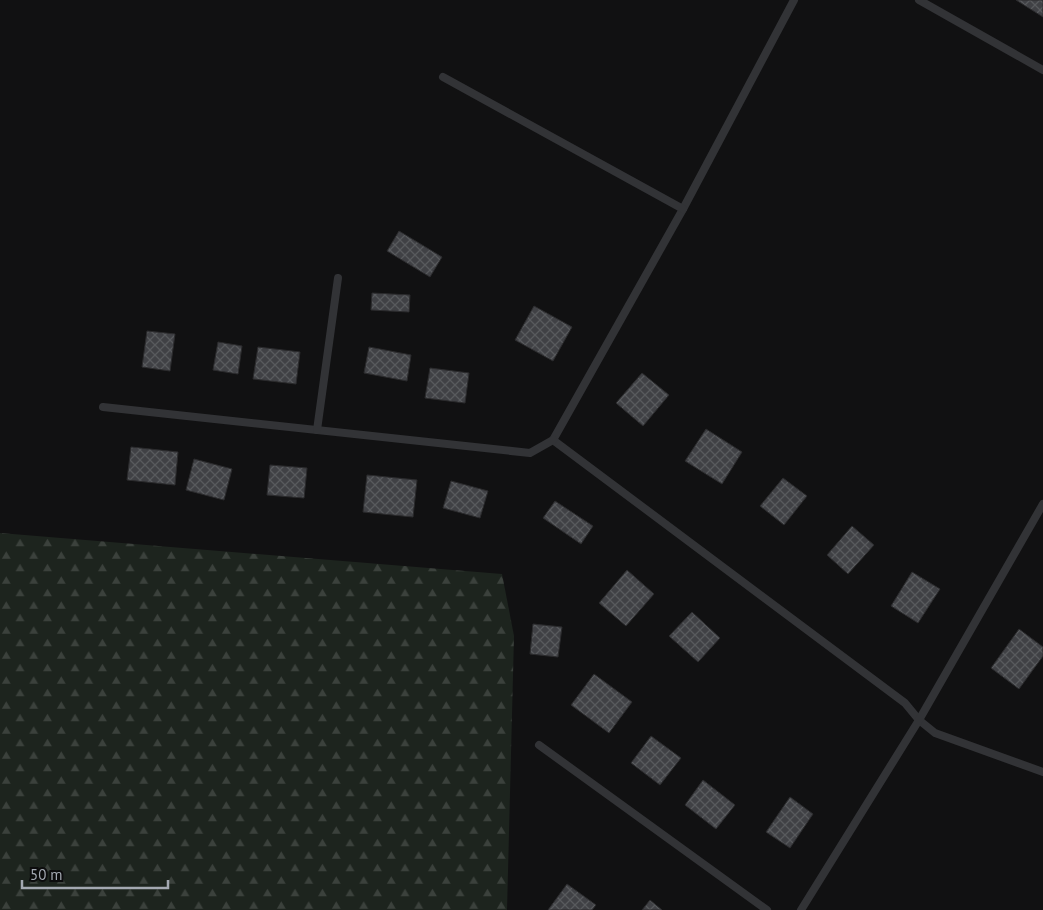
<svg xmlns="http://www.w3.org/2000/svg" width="1043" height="910" font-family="'PT Sans',sans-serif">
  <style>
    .forest { fill: url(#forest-firs) }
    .building { fill: url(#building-cross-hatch); stroke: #2b2b2d }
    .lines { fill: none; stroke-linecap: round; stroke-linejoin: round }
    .lane { stroke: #323336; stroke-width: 8 }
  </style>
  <defs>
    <pattern id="forest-firs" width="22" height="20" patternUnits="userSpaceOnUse" patternTransform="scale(1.25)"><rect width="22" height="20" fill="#1d241e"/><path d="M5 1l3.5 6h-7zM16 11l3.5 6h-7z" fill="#3b413c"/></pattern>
    <pattern id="building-cross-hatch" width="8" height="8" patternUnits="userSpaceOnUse" patternTransform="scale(1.25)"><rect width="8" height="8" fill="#404145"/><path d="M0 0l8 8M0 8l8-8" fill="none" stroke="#585a5d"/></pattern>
  </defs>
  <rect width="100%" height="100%" fill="#111112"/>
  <!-- forest -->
  <path class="forest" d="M0,533L502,574L514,636L507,910H0Z"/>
  <!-- building -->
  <g class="building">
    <path d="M1016,0H1043V17Z"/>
    <path d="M399,231L442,257L430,277L387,251Z"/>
    <path d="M372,293L410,295L409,312L371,310Z"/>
    <path d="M534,306L572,327L553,361L515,340Z"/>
    <path d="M147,331L175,334L170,371L142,367Z"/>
    <path d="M218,342L242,346L238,374L213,370Z"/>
    <path d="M258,347L300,352L296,384L253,379Z"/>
    <path d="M369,347L411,355L407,381L364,373Z"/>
    <path d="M430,368L469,373L465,403L425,398Z"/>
    <path d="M642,373L669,395L643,426L616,403Z"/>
    <path d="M706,429L742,452L722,484L685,461Z"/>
    <path d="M131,447L178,452L175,485L127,480Z"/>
    <path d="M194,459L232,469L224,500L186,490Z"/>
    <path d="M270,465L307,468L304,498L267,495Z"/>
    <path d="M367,475L417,480L413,517L363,512Z"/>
    <path d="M783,478L807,496L784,525L760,506Z"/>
    <path d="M451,481L488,491L480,518L443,508Z"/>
    <path d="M555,501L593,526L581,544L543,518Z"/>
    <path d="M852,526L874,545L848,574L827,555Z"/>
    <path d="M627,570L654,594L626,626L599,603Z"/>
    <path d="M912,572L940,589L918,623L891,606Z"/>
    <path d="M692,612L720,638L698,662L669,636Z"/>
    <path d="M533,624L562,627L558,657L530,654Z"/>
    <path d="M1019,629L1043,647V656L1019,689L991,668Z"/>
    <path d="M594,674L632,702L609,733L571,705Z"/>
    <path d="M651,736L681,758L660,785L631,763Z"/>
    <path d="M703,780L735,805L716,829L685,805Z"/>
    <path d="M790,797L813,814L790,848L766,832Z"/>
    <path d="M567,884L596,905L592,910H548Z"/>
    <path d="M650,900L662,910H642Z"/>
  </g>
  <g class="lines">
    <!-- lane -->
    <g class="lane">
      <path d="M794,0L683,209L553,440L905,703L919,720L935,733L1043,772"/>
      <path d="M919,0L1043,70"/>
      <path d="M443,77L683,209"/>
      <path d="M103,407L530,453L553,440"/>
      <path d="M317,430L338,278"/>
      <path d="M539,745L767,910"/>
      <path d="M801,910L919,720L1043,504"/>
    </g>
  </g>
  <!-- scale -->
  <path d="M22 880v8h146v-8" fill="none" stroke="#a3a8b1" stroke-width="2.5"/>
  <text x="30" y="880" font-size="15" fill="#a3a8b1" stroke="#0c0c0d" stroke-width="4" paint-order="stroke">50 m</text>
</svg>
